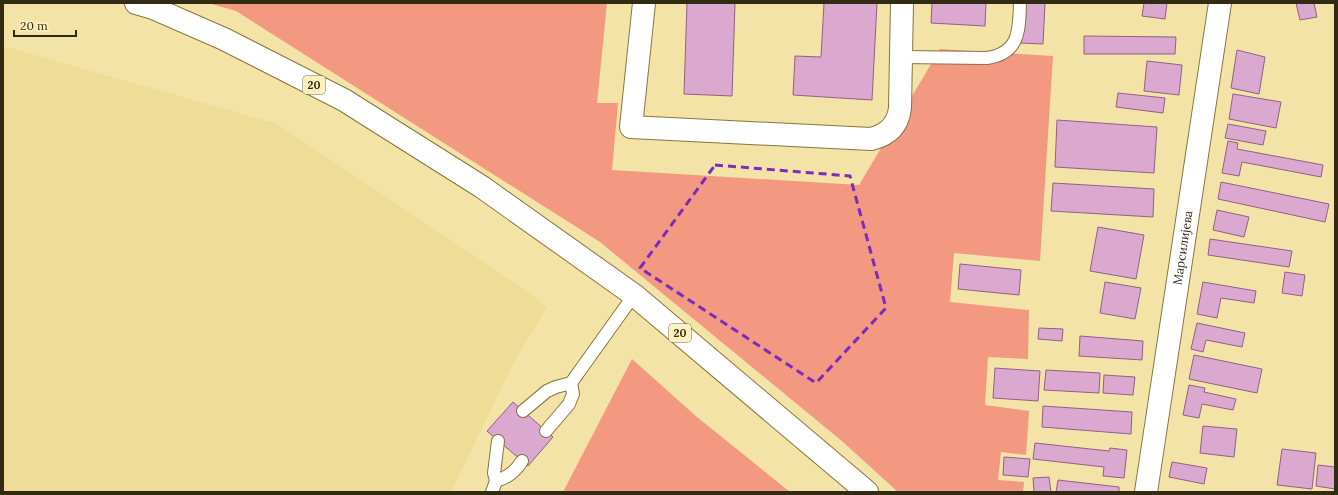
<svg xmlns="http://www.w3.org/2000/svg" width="1338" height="495" font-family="Lora,serif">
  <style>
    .built { fill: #eedc97 }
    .green { fill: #f39881 }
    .building { fill: #dba8cf; stroke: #906186 }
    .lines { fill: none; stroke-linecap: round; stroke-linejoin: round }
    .service-casing { stroke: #86763d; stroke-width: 14 }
    .minor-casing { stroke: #86763d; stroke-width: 24 }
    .primary-casing { stroke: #86763d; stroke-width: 24 }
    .service { stroke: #fff; stroke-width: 12 }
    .minor { stroke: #fff; stroke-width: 22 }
    .primary { stroke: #fff; stroke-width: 22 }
    .marked { fill: none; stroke: #7b2cbf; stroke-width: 3; stroke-dasharray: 8 5; stroke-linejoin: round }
    .labels { text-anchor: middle; stroke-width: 3.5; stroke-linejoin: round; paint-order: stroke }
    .shield { fill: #fdf1c0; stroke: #6f6647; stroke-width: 1 }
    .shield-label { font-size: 11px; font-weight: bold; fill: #322b13 }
    .street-label { font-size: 12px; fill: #322b13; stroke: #fdf1c0 }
  </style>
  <rect width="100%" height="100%" fill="#f3e3a7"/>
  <!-- built -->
  <path class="built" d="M3,46L277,124L530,293L547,308L514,362L451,492H3Z"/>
  <!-- green -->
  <g class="green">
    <path d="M208,3H607L597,103H618L612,170L859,185L940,49L1053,56L1040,261L954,253L950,302L1029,310L1028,359L988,357L985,405L1029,411L1026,455L1001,452L998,480L1024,482L1023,492H898L843,442L600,242L236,11Z"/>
    <path d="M632,359L697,417L790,492H563Z"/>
  </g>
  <!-- building -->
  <g class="building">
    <path d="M687,3H735L732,96L684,94Z"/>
    <path d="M824,3H877L872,100L793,95L795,56L821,57Z"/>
    <path d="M932,3H986L985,26L931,23Z"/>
    <path d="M1022,3H1045L1043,44L1020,43Z"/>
    <path d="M1144,3H1167L1165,19L1142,16Z"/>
    <path d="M1296,3H1314L1317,17L1300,20Z"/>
    <path d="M1084,36L1176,37L1175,54H1084Z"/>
    <path d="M1237,50L1265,57L1259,94L1231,88Z"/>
    <path d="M1147,61L1182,65L1179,95L1144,91Z"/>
    <path d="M1118,93L1165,98L1163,113L1116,107Z"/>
    <path d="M1233,94L1281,102L1276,128L1229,119Z"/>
    <path d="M1057,120L1157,127L1154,173L1055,167Z"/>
    <path d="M1228,124L1266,131L1263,145L1225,138Z"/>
    <path d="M1228,141L1238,143L1237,149L1323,165L1321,177L1242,162L1239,176L1222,173Z"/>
    <path d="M1221,182L1329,204L1325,222L1218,199Z"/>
    <path d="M1053,183L1154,189L1153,217L1051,211Z"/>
    <path d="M1217,210L1249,217L1244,237L1213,230Z"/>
    <path d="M1098,227L1144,235L1136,279L1090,271Z"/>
    <path d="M1210,239L1292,251L1289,267L1208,255Z"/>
    <path d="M960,264L1021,270L1019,295L958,289Z"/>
    <path d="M1285,272L1305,275L1302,296L1282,293Z"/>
    <path d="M1105,282L1141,288L1135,319L1100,313Z"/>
    <path d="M1203,282L1256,291L1254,303L1221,298L1217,318L1197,314Z"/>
    <path d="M1197,323L1245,333L1242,347L1206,340L1203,352L1191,349Z"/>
    <path d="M1039,328L1063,329L1062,341L1038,339Z"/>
    <path d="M1080,336L1143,341L1142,360L1079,356Z"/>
    <path d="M1194,355L1262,369L1257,393L1189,379Z"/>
    <path d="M995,368L1040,371L1038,401L993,398Z"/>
    <path d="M1046,370L1100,373L1099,393L1044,390Z"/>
    <path d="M1104,375L1135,377L1133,395L1103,393Z"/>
    <path d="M1189,385L1205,388L1204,392L1236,399L1233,410L1202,404L1199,418L1183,415Z"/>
    <path d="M513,402L553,437L528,466L487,431Z"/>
    <path d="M1043,406L1132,412L1131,434L1042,427Z"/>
    <path d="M1203,426L1237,429L1234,457L1200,453Z"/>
    <path d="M1035,443L1109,451L1110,448L1127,450L1124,478L1103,476L1104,467L1033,459Z"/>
    <path d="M1282,449L1316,453L1312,489L1277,485Z"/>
    <path d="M1004,457L1030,459L1028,477L1003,475Z"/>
    <path d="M1172,462L1207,468L1204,484L1169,477Z"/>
    <path d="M1318,465L1335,467V489L1316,486Z"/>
    <path d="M1049,477L1051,492H1034L1033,478Z"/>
    <path d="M1058,480L1119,487V492H1056Z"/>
  </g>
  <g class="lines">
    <defs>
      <g id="service">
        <path d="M901,57L987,58C1020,53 1019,30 1020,3"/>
        <path d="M523,411L547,391L556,387L571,383L634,295"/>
        <path d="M546,431L569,404L573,394L571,383"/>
        <path d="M496,481C508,477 515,472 522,461"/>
        <path d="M492,492L496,481L494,473L498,441"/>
      </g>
      <g id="minor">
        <path d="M644,3L631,127L871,139C888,135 898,125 900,108L902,3"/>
        <path id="s1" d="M1146,492L1220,3"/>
      </g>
      <path id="primary" d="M136,3L153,8L224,39L344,100L482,187L634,295L867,492"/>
    </defs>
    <!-- service casing -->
    <use href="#service" class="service-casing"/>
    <!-- minor casing -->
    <use href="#minor" class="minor-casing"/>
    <!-- primary casing -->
    <use href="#primary" class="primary-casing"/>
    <!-- service -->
    <use href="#service" class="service"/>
    <!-- minor -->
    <use href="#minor" class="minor"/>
    <!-- primary -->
    <use href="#primary" class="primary"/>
  </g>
  <!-- marked area -->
  <path class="marked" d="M715,165L850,176L886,308L816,383L640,268Z"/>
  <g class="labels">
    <!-- shield labels -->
    <g class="shield">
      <rect x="303" y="76" width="22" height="18" rx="3"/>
      <rect x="669" y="324" width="22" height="18" rx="3"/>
    </g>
    <g class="shield-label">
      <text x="314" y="89">20</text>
      <text x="680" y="337">20</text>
    </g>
    <!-- street labels -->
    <g class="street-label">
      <text dy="4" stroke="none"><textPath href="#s1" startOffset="247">Марсилијева</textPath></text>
    </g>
  </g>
  <!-- border -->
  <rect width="1338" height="495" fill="none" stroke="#322b13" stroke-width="8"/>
  <!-- scale -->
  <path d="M14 30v6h62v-6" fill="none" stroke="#322b13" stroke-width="2"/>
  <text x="20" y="30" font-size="12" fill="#322b13" stroke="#fdf1c0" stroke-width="3" paint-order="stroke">20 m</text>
</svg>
